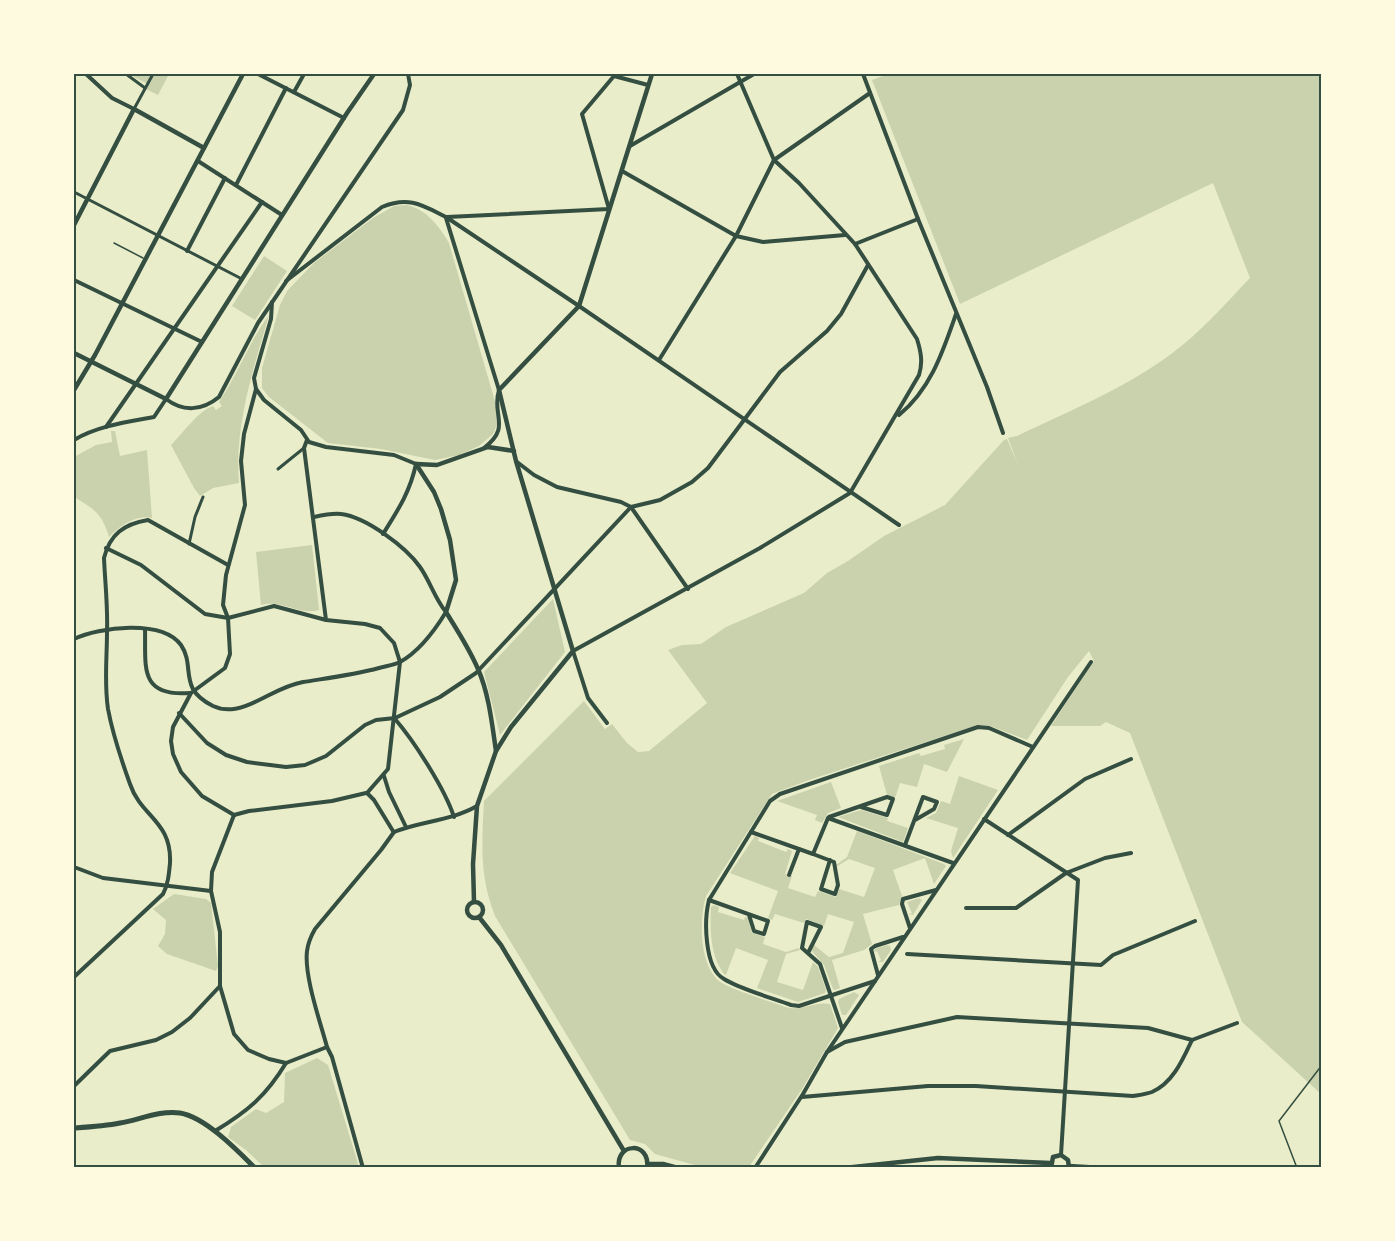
<svg xmlns="http://www.w3.org/2000/svg" width="1395" height="1241" font-family="'Varela Round',sans-serif">
  <style>
    .green { fill: #cad2ad }
    .lines { fill: none; stroke-linecap: round; stroke-linejoin: round }
    .service { stroke: #344e41; stroke-width: 1.5 }
    .pedestrian { stroke: #344e41; stroke-width: 3 }
    .minor { stroke: #344e41; stroke-width: 4 }
    .tertiary { stroke: #344e41; stroke-width: 4.5 }
    .secondary { stroke: #344e41; stroke-width: 5 }
    .neatline { fill: none; stroke: #344e41; stroke-width: 2 }
  </style>
  <rect width="100%" height="100%" fill="#e9edc9"/>
  <!-- green -->
  <g class="green">
    <path d="M136,74H169L158,95L146,89L148,84L134,77Z"/>
    <path d="M888,74H1321V1094L1242,1022L1130,733L1106,722L1100,726H1051L1094,661L1089,651L1068,677L1027,740L990,726L978,725L809,780L772,794L706,896C699,920 699,963 719,981C729,989 775,1003 789,1008C803,1010 817,1001 830,1004L838,1028L802,1089L749,1167H702L655,1154L645,1144L630,1140L495,916C479,875 482,844 484,801L584,701L605,729L612,724L627,743L638,752L649,751L707,703L668,650L682,645L701,644L726,627L804,593L827,573L848,561L884,536L945,505L1004,440L1007,439L1018,465L1008,438L1017,436C1069,411 1124,389 1171,354C1200,333 1225,304 1250,278L1213,183L960,304L872,80Z"/>
    <path d="M407,205C426,209 440,227 449,243L496,405L498,422L493,434L479,446L459,455L435,460L381,449L328,443L269,397L262,388V368L280,305L287,291L314,263L373,218L394,206Z"/>
    <path d="M264,256L287,271L255,320L232,306Z"/>
    <path d="M269,315C254,367 234,426 239,483L213,488L200,496L194,488L171,445C184,432 197,412 213,406L216,410L222,406L219,402C238,374 249,342 269,315Z"/>
    <path d="M111,431H115L120,456L147,450L152,518C137,514 119,526 109,537C102,513 94,509 74,497V457L96,445L112,442Z"/>
    <path d="M312,545L319,610C300,616 282,599 261,605L256,552Z"/>
    <path d="M553,599L565,652L500,735L484,672Z"/>
    <path d="M964,739L947,772L924,764L917,787L900,783L895,798L887,795L879,766L919,753L921,756L945,749L944,745Z"/>
    <path d="M959,776L998,790L953,858L951,851L958,828L926,818L936,813L941,801L950,804Z"/>
    <path d="M831,782L841,808L828,813L822,823L815,820L817,815L777,801Z"/>
    <path d="M861,810L888,818L887,821L908,828L903,842L838,817Z"/>
    <path d="M857,831L944,864L946,866L934,884L925,858L893,870L902,896L899,905L863,914L872,944L864,950L832,960L840,988L835,990L833,989L824,965L811,950L814,945L829,957L843,953L854,922L828,914L824,926L806,919L804,923L775,914L772,920L768,918L778,891L730,873L755,836L759,838L758,841L786,852L788,849L792,851L785,874L792,876L788,888L815,897L818,891L836,897L839,889L864,897L875,868L849,859L836,867V865L847,857Z"/>
    <path d="M174,894L206,899L211,903L218,966L216,971L167,954L158,946L165,934L166,920L153,909Z"/>
    <path d="M919,898L922,900L913,915L909,914L912,913L907,902Z"/>
    <path d="M714,905L719,907L718,912L744,920L745,917L748,918L752,933L765,937L763,944L786,952L799,948L800,950L786,954L777,982L803,990L813,962L818,967L826,990L825,993L798,1002L757,988L768,960L736,948L726,975L724,974C710,955 710,931 711,907Z"/>
    <path d="M887,945L890,946L891,950L883,962H878L881,960L877,951L874,952L875,949Z"/>
    <path d="M854,992L859,995L846,1015H842L838,1002L839,999Z"/>
    <path d="M317,1058L328,1065L359,1167H264L246,1150L228,1137L231,1127L256,1109L266,1113L284,1102L285,1073Z"/>
  </g>
  <g class="lines">
    <!-- service -->
    <g class="service">
      <path d="M114,243L143,258"/>
      <path d="M1297,1168L1279,1121L1322,1065"/>
    </g>
    <!-- pedestrian -->
    <g class="pedestrian">
      <path d="M126,74L145,88"/>
      <path d="M134,109L153,74"/>
      <path d="M74,192L242,279"/>
      <path d="M278,469L304,448"/>
      <path d="M189,544L195,517L203,497"/>
    </g>
    <!-- minor -->
    <g class="minor">
      <path d="M86,74L112,98L134,109"/>
      <path d="M258,74L344,118"/>
      <path d="M863,74L918,219L987,387L1003,433"/>
      <path d="M294,92L304,74"/>
      <path d="M630,146L754,74"/>
      <path d="M198,161L282,215"/>
      <path d="M622,171L736,236L763,242L845,235"/>
      <path d="M236,185L286,88"/>
      <path d="M447,217L609,209L582,114L614,76L648,85"/>
      <path d="M446,218L499,390C491,415 512,427 484,448"/>
      <path d="M855,244L918,219"/>
      <path d="M187,251L225,178"/>
      <path d="M74,280L202,342"/>
      <path d="M286,281L382,207C409,196 422,205 446,217L579,306L899,525"/>
      <path d="M272,302L271,319L254,378L256,389L264,400L301,430L309,442L326,447L394,455L416,464C410,492 398,510 383,534"/>
      <path d="M659,360L736,236L774,160L870,93"/>
      <path d="M899,415C931,389 943,351 956,314"/>
      <path d="M106,427L262,202"/>
      <path d="M74,440C97,426 127,422 154,417L166,399C183,412 202,411 219,397L258,323L403,110L410,85L408,74"/>
      <path d="M307,440L304,448L326,620"/>
      <path d="M517,462L534,475L557,487L621,502L631,507L660,500L692,482L708,468L780,372L827,331L841,314L868,265"/>
      <path d="M631,507L688,589"/>
      <path d="M106,548L141,565L205,614L228,618L274,606L326,620L365,624L380,628L394,643L400,662L388,769L367,793"/>
      <path d="M145,629C146,666 138,697 190,693"/>
      <path d="M74,639C99,627 162,619 181,645C196,667 177,688 213,706C228,713 243,708 257,701C272,694 286,685 303,682C328,678 353,675 379,668C386,666 394,665 400,662C420,651 435,630 446,612C435,599 430,581 420,567C406,547 366,517 341,514C332,513 323,515 314,517"/>
      <path d="M179,713L207,743L226,755L247,762L286,767L305,765L326,756L365,725L376,720L395,718L440,697L476,673L631,507"/>
      <path d="M395,719C414,741 445,789 454,817"/>
      <path d="M607,723L588,698L573,651L760,548L850,493L919,375C923,362 921,352 917,339L855,244L799,183L774,160L737,74"/>
      <path d="M384,776L389,792L406,827"/>
      <path d="M367,793L374,800L393,831"/>
      <path d="M234,815L202,796L181,772L173,754L171,741L173,727L191,693L225,668L230,654L228,618L223,605L226,575L245,505L241,461L244,434L256,389"/>
      <path d="M234,815L212,872L211,891L220,932V986L234,1034L248,1050L269,1059L286,1063L327,1047"/>
      <path d="M234,815L249,811L332,801L366,793"/>
      <path d="M829,817L887,797L893,799L887,815L861,807"/>
      <path d="M984,819L1078,880L1061,1155"/>
      <path d="M394,832C421,821 451,821 477,806"/>
      <path d="M751,832L813,854L828,818L953,863"/>
      <path d="M1008,835L1085,779L1131,759"/>
      <path d="M905,845L923,797L937,802L934,809L915,820"/>
      <path d="M813,854L834,862L838,885L835,894L821,889L830,860"/>
      <path d="M74,867L103,878L211,891"/>
      <path d="M789,875L799,849"/>
      <path d="M709,900L768,921L764,934L754,931L749,915"/>
      <path d="M966,908H1016L1066,873L1105,858L1131,853"/>
      <path d="M910,928L902,904L903,899L936,890"/>
      <path d="M808,953L821,927L807,922L802,948L820,964L842,1028"/>
      <path d="M907,954L1101,965L1113,955L1195,921"/>
      <path d="M878,975L871,949L875,946L903,937"/>
      <path d="M74,977L163,894C168,885 169,874 170,863C172,821 141,817 130,784C121,759 113,736 108,709C104,683 107,658 107,632C108,607 105,582 104,558C110,534 124,524 148,520L228,565"/>
      <path d="M875,981L799,1006L791,1005C772,998 740,989 724,979C704,968 704,920 709,900L770,801L780,794L978,727L989,728L1033,747"/>
      <path d="M827,1052L845,1042L957,1017L1148,1028L1192,1040"/>
      <path d="M74,1086L110,1051L156,1040L172,1032L190,1018L220,986"/>
      <path d="M802,1097L928,1086H976L1133,1096C1139,1095 1147,1094 1152,1092C1173,1083 1183,1059 1192,1040L1237,1023"/>
      <path d="M215,1131C248,1111 266,1096 286,1063"/>
      <path d="M129,1168H134"/>
      <path d="M363,1168L332,1057L327,1047C320,1021 304,976 307,951C308,943 311,936 315,929L381,850L394,832"/>
      <path d="M755,1168L803,1094L827,1052L1091,662"/>
    </g>
    <!-- tertiary -->
    <g class="tertiary">
      <path d="M74,225L134,109L204,148"/>
      <path d="M74,353L166,399L347,113L374,74"/>
      <path d="M74,390L95,355L243,74"/>
      <path d="M416,464L434,492L441,509L450,540L456,580L446,612C457,630 469,648 478,669C489,694 492,724 496,751"/>
      <path d="M416,464L437,465L488,447L514,451"/>
      <circle cx="475" cy="910" r="8"/>
      <path d="M474,902L473,864L477,806L496,751L511,727L573,651L516,461L499,390L579,306L652,74"/>
      <path d="M479,917L501,945L624,1151"/>
      <path d="M648,1164H663L678,1168"/>
      <path d="M1069,1166L1102,1168"/>
      <path d="M619,1168C615,1142 651,1141 647,1168"/>
      <path d="M844,1168L938,1158L1050,1163"/>
      <path d="M1051,1168L1053,1157L1061,1155L1068,1160L1069,1168"/>
    </g>
    <!-- secondary -->
    <path class="secondary" d="M74,1128C89,1127 105,1126 120,1123C139,1120 160,1110 180,1113C205,1117 237,1150 255,1168"/>
  </g>
  <!-- border -->
  <rect width="1395" height="1241" fill="none" stroke="#fefae0" stroke-width="150"/>
  <rect x="75" y="75" width="1245" height="1091" class="neatline"/>
</svg>
